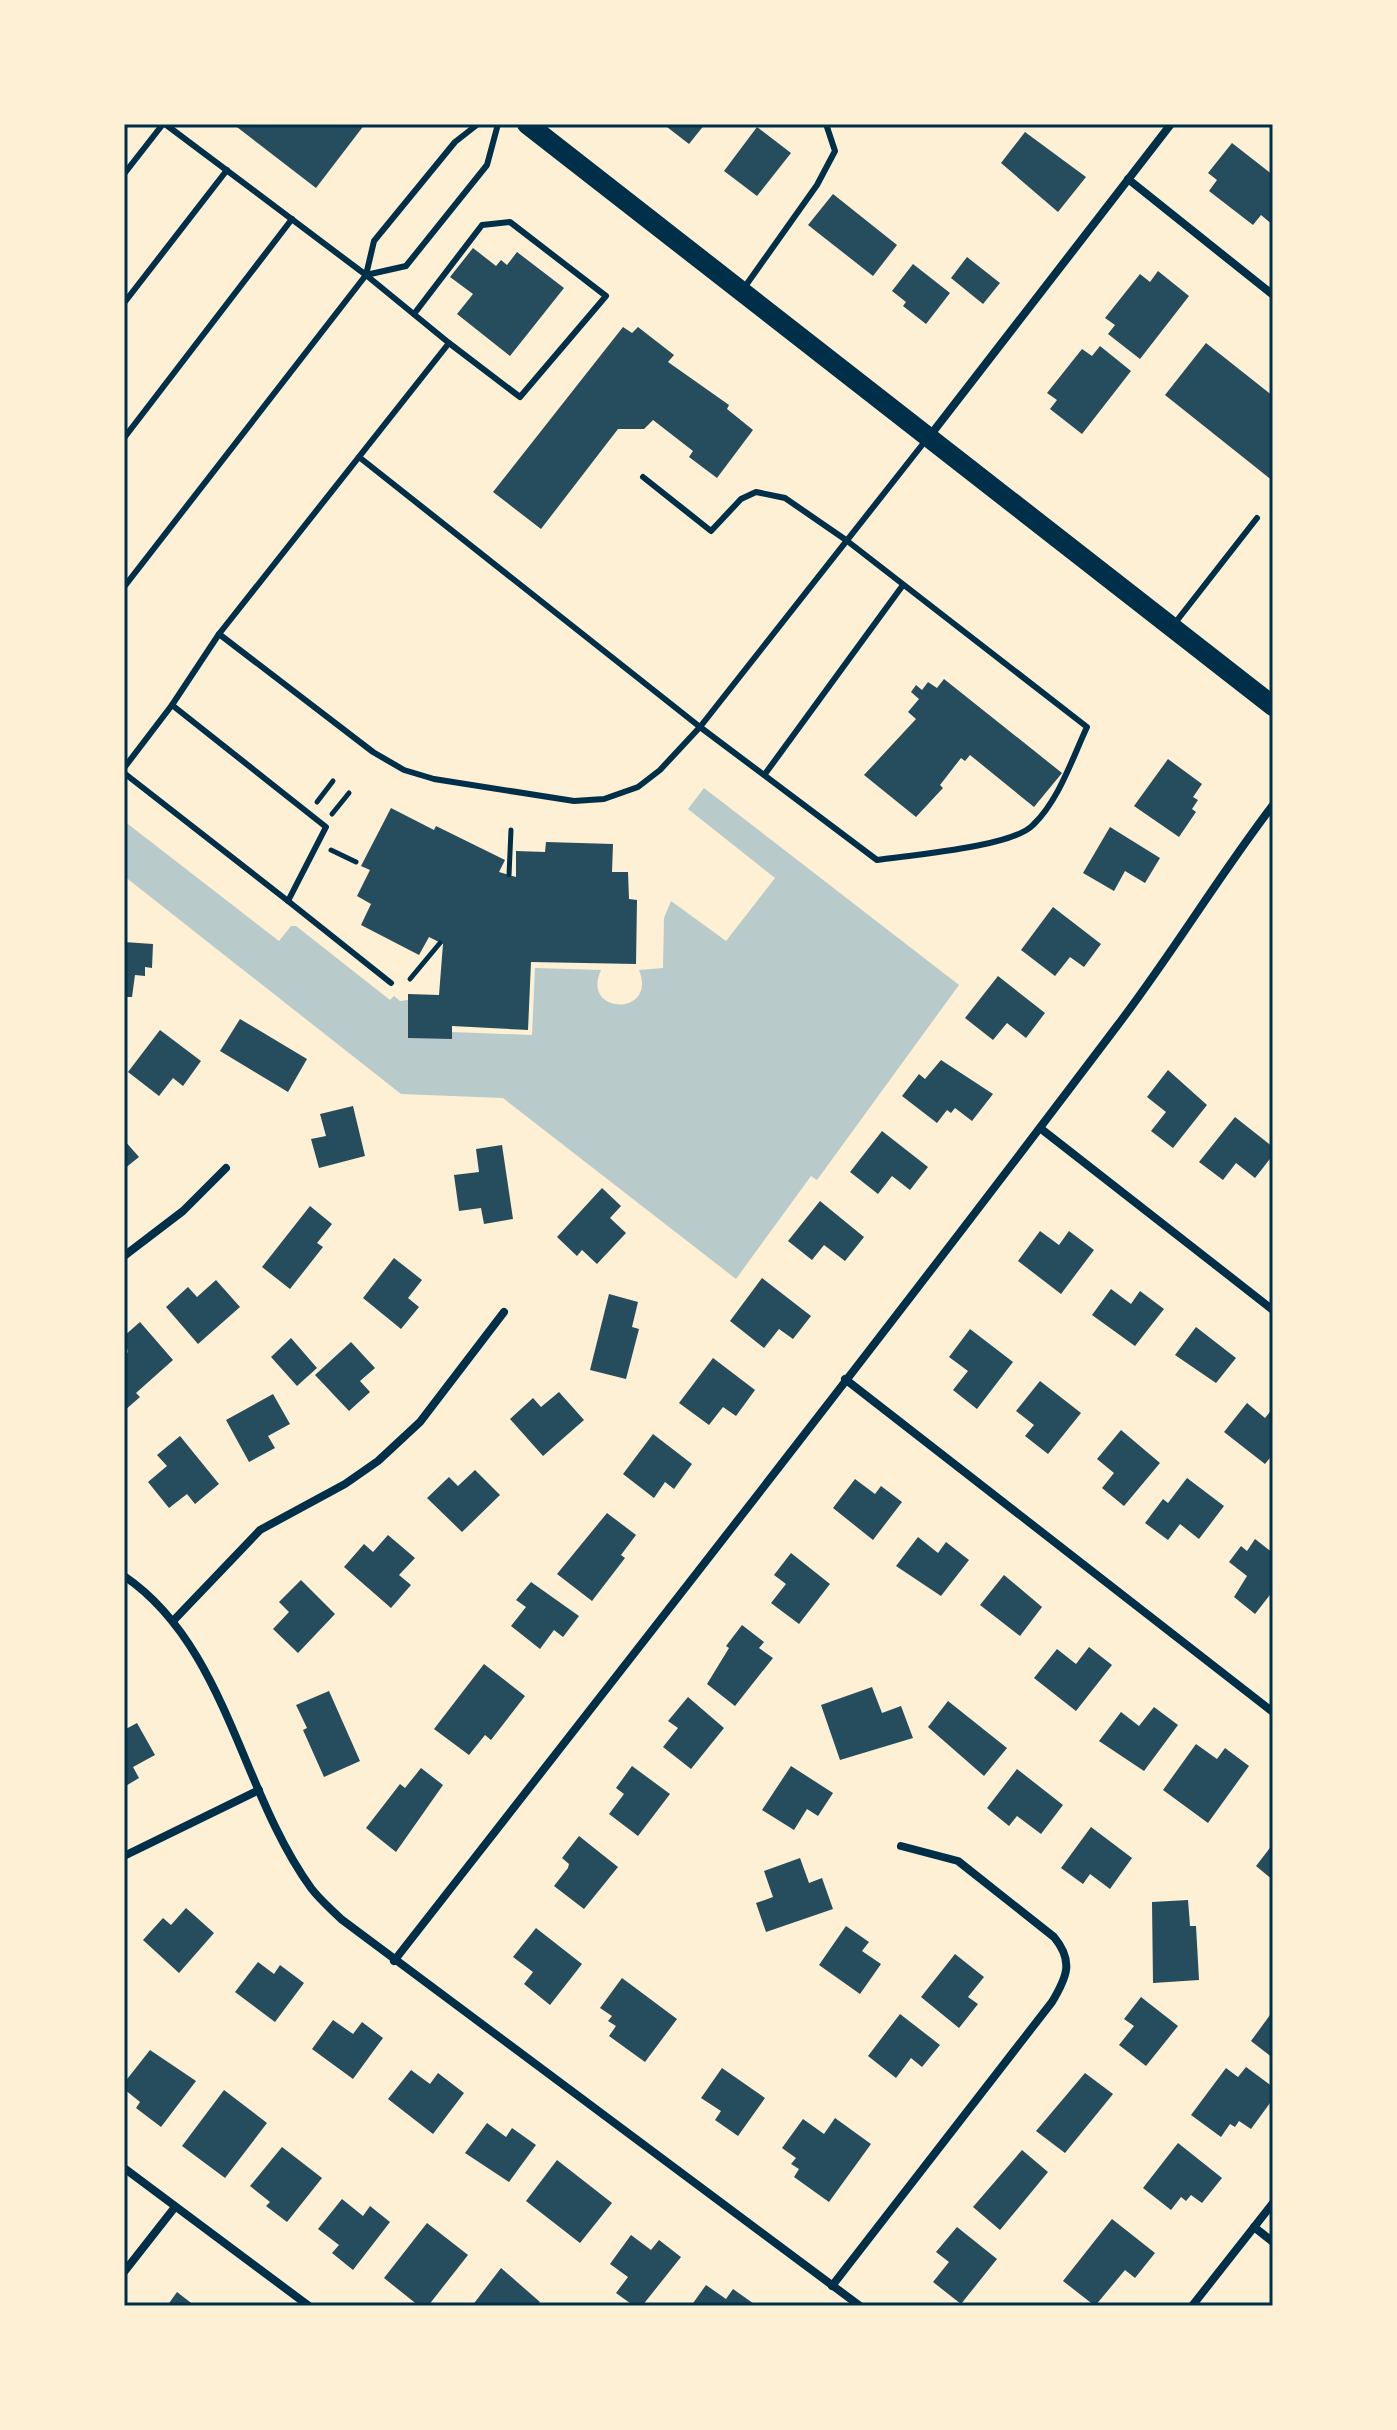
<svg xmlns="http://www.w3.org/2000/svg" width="1397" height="2430" font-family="'PT Serif',serif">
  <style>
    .green { fill: #b9caca }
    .building { fill: #264d5e }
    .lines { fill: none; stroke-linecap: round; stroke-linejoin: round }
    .path { stroke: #003049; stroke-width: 5 }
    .service { stroke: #003049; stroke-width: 6 }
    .minor { stroke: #003049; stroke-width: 8 }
    .primary { stroke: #003049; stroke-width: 20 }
    .neatline { fill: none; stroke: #003049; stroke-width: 3 }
  </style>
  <rect width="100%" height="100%" fill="#fdf0d5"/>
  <!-- green -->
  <path class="green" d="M704,788L959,985L817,1180L811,1176L736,1279L503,1098L401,1094L124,876V821L279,941L291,926H296L390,1000L394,996L400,1001L408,1000V1038L452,1032L532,1035L535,968L601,970C580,1015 658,1017 639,970L663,968L664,918L671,901L726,941L775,878L688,809Z"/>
  <!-- building -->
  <g class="building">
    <path d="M233,124H365L316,188Z"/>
    <path d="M670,124H705L689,144L667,127Z"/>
    <path d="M757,127L791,153L757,196L724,171Z"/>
    <path d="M1025,132L1086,177L1058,212L1001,163Z"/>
    <path d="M1232,143L1273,175V225L1261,215L1253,225L1209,191L1217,180L1208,173Z"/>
    <path d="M833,194L897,245L873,276L808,225Z"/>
    <path d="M473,248L496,266L501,260L507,265L517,252L564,288L510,356L457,314L473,294L450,277Z"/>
    <path d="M967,257L1000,283L983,304L951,278Z"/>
    <path d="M913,264L950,293L926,324L903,306L906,302L892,291Z"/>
    <path d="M1158,271L1189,296L1140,359L1108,334L1115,325L1105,318L1140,274L1150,282Z"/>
    <path d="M623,327L632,333L638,327L674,355L668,362L729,405L727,409L753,430L717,478L689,457L693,451L653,420L644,429H618L541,529L493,492Z"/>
    <path d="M1206,343L1273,396V481L1165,395Z"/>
    <path d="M1100,346L1131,371L1082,434L1050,409L1057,400L1047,393L1082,349L1092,356Z"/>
    <path d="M944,679L1062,773L1034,807L970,755L965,761L961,758L940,785L943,788L916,817L864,775L916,719L908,712L919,699L911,692L916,685L922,690L928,682L937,688Z"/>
    <path d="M1168,759L1202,784L1193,797L1198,800L1192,809L1196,812L1179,837L1134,806Z"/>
    <path d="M391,808L434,830L436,826L505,860L499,872L516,877V851L545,852L546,842L613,844L612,872H628L629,899L637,900L636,964L531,962L528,1030L452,1026V1039L408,1038V994L439,995L443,944L429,937L419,955L361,925L371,904L357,896L370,870L361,866Z"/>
    <path d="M1110,827L1160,858L1145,883L1125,871L1114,891L1083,873Z"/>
    <path d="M1053,907L1101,944L1084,967L1070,957L1055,976L1021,950Z"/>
    <path d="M124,942L153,944L152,968L145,967V976L135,975L132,997H124Z"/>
    <path d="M998,976L1045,1013L1026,1038L1007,1023L993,1040L965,1018Z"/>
    <path d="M240,1019L307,1059L288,1092L220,1051Z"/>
    <path d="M160,1030L201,1061L183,1086L173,1078L159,1096L128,1072Z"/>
    <path d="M941,1060L993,1094L972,1121L955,1108L951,1113L947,1110L937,1123L902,1096L919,1074L925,1079Z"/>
    <path d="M1168,1070L1207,1105L1173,1148L1151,1131L1166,1112L1147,1097Z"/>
    <path d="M353,1106L365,1156L319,1168L311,1139L326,1136L320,1114Z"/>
    <path d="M1235,1117L1273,1147V1155L1255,1178L1236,1163L1223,1180L1199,1162Z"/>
    <path d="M882,1131L928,1167L910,1190L892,1176L878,1194L850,1172Z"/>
    <path d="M124,1140L139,1157L124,1169Z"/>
    <path d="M502,1145L513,1219L484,1224L481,1208L459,1211L454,1175L479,1172L476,1149Z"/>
    <path d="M602,1188L621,1206L610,1218L626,1233L597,1264L582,1250L577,1256L557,1237Z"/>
    <path d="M820,1201L864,1237L845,1261L824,1245L812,1260L788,1241Z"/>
    <path d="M310,1206L332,1224L317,1243L323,1247L290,1289L262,1267Z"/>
    <path d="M1040,1231L1059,1245L1069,1231L1094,1250L1061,1294L1018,1261Z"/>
    <path d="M394,1258L422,1280L408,1298L419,1307L401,1329L363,1298Z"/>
    <path d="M762,1278L811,1316L793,1339L779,1329L764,1348L730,1321Z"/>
    <path d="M216,1280L240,1307L198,1344L166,1307L188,1287L197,1297Z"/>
    <path d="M1111,1289L1131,1304L1140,1291L1164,1309L1135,1346L1092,1315Z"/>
    <path d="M609,1294L638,1302L632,1327L639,1329L626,1379L590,1370Z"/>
    <path d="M140,1322L173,1360L136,1393L140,1397L124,1411V1356L128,1352L124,1336Z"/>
    <path d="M1196,1327L1236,1358L1216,1383L1175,1355Z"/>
    <path d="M970,1329L1013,1362L977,1409L953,1390L968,1371L949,1357Z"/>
    <path d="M291,1338L317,1368L297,1386L271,1357Z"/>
    <path d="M351,1342L375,1368L360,1381L370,1392L349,1411L315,1375Z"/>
    <path d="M713,1358L755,1390L736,1416L723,1407L709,1425L679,1403Z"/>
    <path d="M1040,1381L1081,1413L1048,1454L1025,1436L1034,1425L1016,1411Z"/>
    <path d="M559,1392L584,1420L543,1456L510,1419L533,1398L541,1407Z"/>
    <path d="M273,1394L290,1424L268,1436L275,1448L249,1462L226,1420Z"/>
    <path d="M1247,1403L1265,1418L1273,1408V1454L1265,1464L1224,1432Z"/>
    <path d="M1121,1430L1160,1463L1124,1506L1102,1488L1114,1473L1097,1459Z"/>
    <path d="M653,1434L692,1464L674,1489L665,1482L654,1498L623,1474Z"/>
    <path d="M180,1436L219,1484L195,1504L187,1494L169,1508L148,1482L167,1466L157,1455Z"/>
    <path d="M475,1470L500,1495L462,1532L427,1498L449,1477L458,1486Z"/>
    <path d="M1187,1478L1224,1506L1199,1539L1180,1524L1168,1540L1145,1523L1163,1499L1168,1503Z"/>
    <path d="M855,1479L875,1494L881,1486L902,1502L873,1540L833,1508Z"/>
    <path d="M607,1513L636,1535L621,1555L625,1558L592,1601L557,1574Z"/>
    <path d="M388,1535L415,1558L399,1575L411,1585L391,1608L344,1567L364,1544L373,1552Z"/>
    <path d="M918,1537L938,1553L946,1542L969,1560L941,1596L896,1566Z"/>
    <path d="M1255,1539L1273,1553V1591L1255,1614L1234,1597L1247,1576L1229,1562L1241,1546L1247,1551Z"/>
    <path d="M791,1553L830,1584L799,1624L771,1603L786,1584L774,1575Z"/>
    <path d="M1004,1575L1042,1607L1020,1636L980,1605Z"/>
    <path d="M301,1580L335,1614L298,1653L273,1629L289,1612L279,1602Z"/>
    <path d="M531,1582L579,1616L563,1637L554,1630L540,1649L511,1626L526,1607L516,1600Z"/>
    <path d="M742,1625L764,1642L759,1648L773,1658L735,1706L707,1684L729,1648L726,1646Z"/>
    <path d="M1089,1647L1112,1665L1076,1711L1034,1678L1057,1649L1076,1664Z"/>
    <path d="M484,1664L525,1696L491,1740L485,1735L469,1755L434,1729Z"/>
    <path d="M872,1687L882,1713L901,1706L913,1738L840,1760L821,1705Z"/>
    <path d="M329,1691L360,1761L324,1777L303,1730L307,1728L296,1705Z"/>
    <path d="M688,1697L724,1728L691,1769L663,1747L678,1728L668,1721Z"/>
    <path d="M948,1701L1007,1748L984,1776L928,1727Z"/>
    <path d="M1154,1707L1178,1725L1144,1771L1099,1741L1121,1712L1139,1726Z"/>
    <path d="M137,1723L155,1755L133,1767L139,1778L124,1787V1730Z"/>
    <path d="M1196,1744L1217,1759L1225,1748L1249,1766L1208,1823L1163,1790Z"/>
    <path d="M632,1766L670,1794L638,1836L609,1814L624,1794L616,1788Z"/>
    <path d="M791,1766L833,1793L818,1816L807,1809L794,1830L762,1810Z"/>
    <path d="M421,1768L443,1785L396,1852L366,1828L400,1784L405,1788Z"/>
    <path d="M1017,1769L1063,1805L1041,1834L1017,1816L1009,1826L987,1808Z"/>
    <path d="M1091,1827L1132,1858L1110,1889L1090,1874L1083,1884L1061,1868Z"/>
    <path d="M579,1836L618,1867L584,1909L554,1886L568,1868L569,1864L562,1858Z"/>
    <path d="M1273,1844V1880L1256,1866Z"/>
    <path d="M800,1858L809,1883L822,1878L833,1909L766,1932L756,1903L773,1897L764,1871Z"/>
    <path d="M1188,1900L1190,1926H1196L1199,1980L1153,1983L1152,1902Z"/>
    <path d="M186,1908L214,1933L179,1973L143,1940L163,1918L171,1925Z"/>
    <path d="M846,1926L869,1942L862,1951L881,1964L860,1994L819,1965Z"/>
    <path d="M536,1928L582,1964L550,2005L524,1984L533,1972L513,1957Z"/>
    <path d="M955,1954L984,1977L968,1997L978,2004L959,2028L921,1997Z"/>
    <path d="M258,1962L274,1974L280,1965L304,1983L275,2022L235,1992Z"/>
    <path d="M622,1978L677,2019L645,2062L609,2036L616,2026L608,2021L612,2016L600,2008Z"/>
    <path d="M1141,1997L1178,2026L1146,2066L1119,2045L1134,2026L1124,2019Z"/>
    <path d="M1273,2011V2058L1251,2041Z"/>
    <path d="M900,2014L940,2045L922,2067L911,2058L896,2078L868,2056Z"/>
    <path d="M333,2020L353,2034L362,2022L383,2038L353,2079L312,2049Z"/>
    <path d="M150,2050L196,2081L161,2127L136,2108L140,2102L124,2089V2083Z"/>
    <path d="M1246,2067L1273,2087V2099L1251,2129L1239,2121L1235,2127L1230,2124L1221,2137L1191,2115L1226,2068L1238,2077Z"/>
    <path d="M722,2068L765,2098L738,2136L715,2120L721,2111L701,2098Z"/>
    <path d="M411,2070L430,2084L438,2073L464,2093L433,2134L388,2099Z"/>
    <path d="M1085,2073L1113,2094L1065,2153L1036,2131Z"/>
    <path d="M224,2090L267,2123L225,2178L182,2146Z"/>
    <path d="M835,2118L871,2144L829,2202L794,2177L799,2169L791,2164L796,2158L782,2148L803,2119L824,2134Z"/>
    <path d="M487,2123L506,2137L512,2128L536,2145L509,2182L465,2153Z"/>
    <path d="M1178,2143L1222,2178L1202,2203L1191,2195L1186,2201L1181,2197L1171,2210L1143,2188Z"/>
    <path d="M282,2147L322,2178L287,2222L266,2206L270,2202L250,2186Z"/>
    <path d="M1022,2150L1048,2172L1000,2230L973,2207Z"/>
    <path d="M557,2160L612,2203L580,2243L526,2201Z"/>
    <path d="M342,2199L363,2216L370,2206L390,2222L353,2270L332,2253L339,2245L318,2229Z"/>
    <path d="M1112,2219L1155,2253L1135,2278L1125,2270L1095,2306L1063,2281Z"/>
    <path d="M427,2223L468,2255L428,2306H419L384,2278Z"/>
    <path d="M957,2227L997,2259L961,2304L933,2282L949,2262L936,2252Z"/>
    <path d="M631,2235L651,2250L659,2240L681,2257L642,2306H634L616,2293L628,2277L610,2264Z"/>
    <path d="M501,2268L540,2302L536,2306H472Z"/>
    <path d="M706,2285L726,2299L733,2289L757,2306H691Z"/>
    <path d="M177,2292L195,2306H167Z"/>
  </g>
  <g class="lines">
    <!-- path -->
    <g class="path">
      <path d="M317,802L333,781"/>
      <path d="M332,814L349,793"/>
      <path d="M331,850L356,862"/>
      <path d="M509,875L511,830"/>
      <path d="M410,979L440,943"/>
    </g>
    <!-- service -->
    <g class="service">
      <path d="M165,124L366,275L449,343L219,634L373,752L404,770L434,779L574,801L604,799L638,787L660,770L700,727L926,440"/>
      <path d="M124,174L163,124"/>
      <path d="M366,275L406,266L487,165L498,124"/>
      <path d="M744,288L817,185L835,151L826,124"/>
      <path d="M124,303L227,170"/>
      <path d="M414,314L482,225L510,222L606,296L520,397L449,343"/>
      <path d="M124,438L292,219"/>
      <path d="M359,457L700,727L877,860C911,855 1012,847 1033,825C1059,800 1072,759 1087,727L846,540L785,498L756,492L741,499L711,531L643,477"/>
      <path d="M124,587L366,275L374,241L455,142L478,124"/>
      <path d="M1175,623L1257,518"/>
      <path d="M124,768L172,705L219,634"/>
      <path d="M124,773L288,901L326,827L172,705"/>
      <path d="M765,774L903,585"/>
      <path d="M288,901L391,983"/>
    </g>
    <!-- minor -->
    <g class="minor">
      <path d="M1128,179L1273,295"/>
      <path d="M929,437L1171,124"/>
      <path d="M1040,1128L1273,1310"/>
      <path d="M124,1256L183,1211L226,1168"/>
      <path d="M845,1379L1273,1712"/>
      <path d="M124,1576C226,1645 241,1792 311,1888C320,1900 331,1909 341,1919L860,2306"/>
      <path d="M174,1620L260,1530L345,1484L378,1461L420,1422L504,1312"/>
      <path d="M124,1856L259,1790"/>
      <path d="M394,1961C636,1651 880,1340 1117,1026C1172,954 1218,877 1273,805"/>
      <path d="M124,2168L309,2306"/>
      <path d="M1254,2227L1273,2242"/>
      <path d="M124,2272L175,2207"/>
      <path d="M832,2286L1052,2002C1067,1977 1074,1961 1054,1937L958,1861L901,1846"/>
      <path d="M1192,2306L1273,2203"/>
    </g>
    <!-- primary -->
    <path class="primary" d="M527,124L1273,706"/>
  </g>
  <!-- border -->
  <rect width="1397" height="2430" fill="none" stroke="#fdf0d5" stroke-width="252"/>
  <rect x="126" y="126" width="1145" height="2178" class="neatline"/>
</svg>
